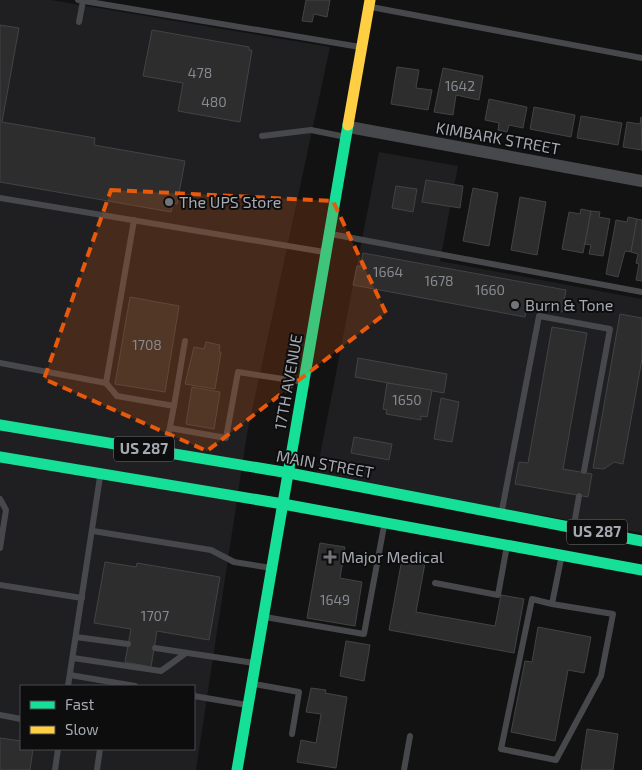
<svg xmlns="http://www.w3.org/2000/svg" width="642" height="770" font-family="'Exo 2',sans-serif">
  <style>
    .built { fill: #1f1f21; fill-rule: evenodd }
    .building { fill: #2d2d2e; stroke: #424346 }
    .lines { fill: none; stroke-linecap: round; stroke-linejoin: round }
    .lane { stroke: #47484b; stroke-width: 6 }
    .street { stroke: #47484b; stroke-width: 12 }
    .fast { stroke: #16e098; stroke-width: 11 }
    .slow { stroke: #ffcf43; stroke-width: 11 }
    .marked { fill: #e8590c; fill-opacity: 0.2; stroke: #e8590c; stroke-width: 4; stroke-dasharray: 10 6; stroke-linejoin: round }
    .poi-dot { fill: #72747a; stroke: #0d0d0e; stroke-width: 2 }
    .labels { text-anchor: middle; stroke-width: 4; stroke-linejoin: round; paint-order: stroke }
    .number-label { font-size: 14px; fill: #878a91 }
    .shield { fill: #0d0d0e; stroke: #777a81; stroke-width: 1 }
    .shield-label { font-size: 15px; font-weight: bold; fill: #a5a9b2 }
    .street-label { font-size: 16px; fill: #a5a9b2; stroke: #0d0d0e }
    .poi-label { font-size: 16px; fill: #a5a9b2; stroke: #0d0d0e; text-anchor: start }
  </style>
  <rect width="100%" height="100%" fill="#121213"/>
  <!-- built -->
  <g class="built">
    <path d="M0,0H51L330,47L247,434L196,770H0ZM21,686H194V749H21Z"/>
    <path d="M379,152L458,166L440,261L642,299V533L316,476Z"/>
  </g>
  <!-- building -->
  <g class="building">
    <path d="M306,0H330L327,17L314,14L312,22L302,21Z"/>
    <path d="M0,25L19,28L2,122L95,138L94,145L185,161L177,204L173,203L171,212L0,182Z"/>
    <path d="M152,30L249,47V50H252L240,122L178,111L183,83L143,76Z"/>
    <path d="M397,67L419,70L416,88L432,90L428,110L391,104Z"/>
    <path d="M443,68L483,76L479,100L456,95L453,115L434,112Z"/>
    <path d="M489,99L527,107L523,128L509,125L507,132L498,130L499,123L485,120Z"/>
    <path d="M534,107L575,115L571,137L530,129Z"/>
    <path d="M581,116L622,123L618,145L577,138Z"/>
    <path d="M641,117L642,150L623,147L627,122L640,124Z"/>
    <path d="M426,180L463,186L460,208L422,202Z"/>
    <path d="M396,186L417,189L413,212L392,208Z"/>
    <path d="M473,188L498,193L489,246L463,241Z"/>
    <path d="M520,197L546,202L537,255L511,250Z"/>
    <path d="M581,209L591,211L583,253L562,249L569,212L580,214Z"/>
    <path d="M591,211L600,212L599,217L610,219L603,256L589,254L591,245L585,244Z"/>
    <path d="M628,217L637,219L631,252L625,251L618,277L606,274L616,220L627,222Z"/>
    <path d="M637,219L642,220V281L636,280L639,264L636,263L638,254L631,252Z"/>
    <path d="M363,253L566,290L562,312L527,306L525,317L353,285L357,266L360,267Z"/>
    <path d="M130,297L179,306L165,392L115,384Z"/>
    <path d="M620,314L642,318V359L623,464L614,462L604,469L593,468Z"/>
    <path d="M552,327L587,333L563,469L592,474L588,497L515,484L519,462L528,463Z"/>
    <path d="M206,342L220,345L219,352H221L215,389L185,384L194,347L204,349Z"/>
    <path d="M358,358L447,374L444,393L355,377Z"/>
    <path d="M387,383L432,390L427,417L421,416V420L386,414L387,410L383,409Z"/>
    <path d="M192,387L220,392L214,429L186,424Z"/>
    <path d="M441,398L459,402L452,442L434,439Z"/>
    <path d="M354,437L392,444L389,460L351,453Z"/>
    <path d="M320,543L345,547L340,578L362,582L355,626L307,618Z"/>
    <path d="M402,559L425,563L416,612L495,626L501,595L524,599L514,653L389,630Z"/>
    <path d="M105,562L136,567L137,563L220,577L209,640L157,631L151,667L125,662L131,629L94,623Z"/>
    <path d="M538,627L591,637L584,673L568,670L555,741L511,732L525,661L532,662Z"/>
    <path d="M346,641L370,645L364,681L340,676Z"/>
    <path d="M311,688L326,690L325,693L347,697L336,768L297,762L301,740L316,743L321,714L306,712Z"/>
    <path d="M587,729L618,734L613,770H581Z"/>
    <path d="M0,738L21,741V749H33L30,770H0Z"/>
  </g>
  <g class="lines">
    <!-- lane -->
    <g class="lane">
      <path d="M78,0L360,47"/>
      <path d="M371,7L642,58"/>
      <path d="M79,22L83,1"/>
      <path d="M262,136L311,130L346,137"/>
      <path d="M0,198L324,252"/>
      <path d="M331,234L642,292"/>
      <path d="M0,363L106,383L134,220"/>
      <path d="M106,383L117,396L174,406L166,447"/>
      <path d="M174,406L185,341"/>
      <path d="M170,428L226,438L238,372L303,382"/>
      <path d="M0,499L6,510L0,548"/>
      <path d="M502,510L539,316L610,329L584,471"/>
      <path d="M574,525L579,496"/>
      <path d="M93,531L211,550L234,562L271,568"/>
      <path d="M435,583L498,595L506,551"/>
      <path d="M0,585L82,598"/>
      <path d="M552,604L532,599L501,749L556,760L601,676L613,614L552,604L561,559"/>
      <path d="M265,617L364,634L384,526"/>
      <path d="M76,637L128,644"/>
      <path d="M155,648L254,663"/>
      <path d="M73,658L161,671L186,653"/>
      <path d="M70,675L135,686"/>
      <path d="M254,684L299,692L292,734"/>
      <path d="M68,686L100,477"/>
      <path d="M194,696L247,705"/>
      <path d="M0,715L21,719"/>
      <path d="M55,770L58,749"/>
      <path d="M97,770L100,749"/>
      <path d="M404,770L410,736"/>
    </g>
    <!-- street -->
    <path class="street" d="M349,127L642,181"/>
    <!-- fast -->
    <g class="fast">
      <path d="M0,425L289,473L642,541"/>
      <path d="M0,457L283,504L642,570"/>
      <path d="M237,770L348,125"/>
    </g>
    <!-- slow -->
    <path class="slow" d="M348,125L370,0"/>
  </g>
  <!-- marked area -->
  <path class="marked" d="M111,190L333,201L386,313L207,451L44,379Z"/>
  <!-- markers -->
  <g class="poi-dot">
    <circle cx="169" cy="202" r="5"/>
    <circle cx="515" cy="305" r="5"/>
    <path d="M327.5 549.5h5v5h5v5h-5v5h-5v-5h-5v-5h5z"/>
  </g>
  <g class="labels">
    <!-- number labels -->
    <g class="number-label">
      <text x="200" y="78">478</text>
      <text x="460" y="91">1642</text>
      <text x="214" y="107">480</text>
      <text x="388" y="277">1664</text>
      <text x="439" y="286">1678</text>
      <text x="490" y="295">1660</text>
      <text x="147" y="350">1708</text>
      <text x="407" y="405">1650</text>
      <text x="335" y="605">1649</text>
      <text x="155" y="621">1707</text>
    </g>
    <!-- shield labels -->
    <g class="shield">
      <rect x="114" y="436.5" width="60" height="25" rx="4"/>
      <rect x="567" y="519.5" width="60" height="25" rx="4"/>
    </g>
    <g class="shield-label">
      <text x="144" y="454">US 287</text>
      <text x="597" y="537">US 287</text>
    </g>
    <!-- street labels -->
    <g class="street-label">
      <text transform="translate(498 138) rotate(10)" y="6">KIMBARK STREET</text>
      <text transform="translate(288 382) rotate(-80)" y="6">17TH AVENUE</text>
      <text transform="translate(325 464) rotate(10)" y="6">MAIN STREET</text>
    </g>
    <!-- poi labels -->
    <g class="poi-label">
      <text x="179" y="208">The UPS Store</text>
      <text x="525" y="311">Burn &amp; Tone</text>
      <text x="341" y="563">Major Medical</text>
    </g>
  </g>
  <!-- legend -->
  <rect x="20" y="685" width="175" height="65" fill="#0d0d0e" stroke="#4a4b50"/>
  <rect x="30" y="701" width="25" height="8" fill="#16e098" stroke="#4a4b50"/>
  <text x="65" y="710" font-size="15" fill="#a5a9b2">Fast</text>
  <rect x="30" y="726" width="25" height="8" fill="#ffcf43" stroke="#4a4b50"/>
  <text x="65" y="735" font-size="15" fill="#a5a9b2">Slow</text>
</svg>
